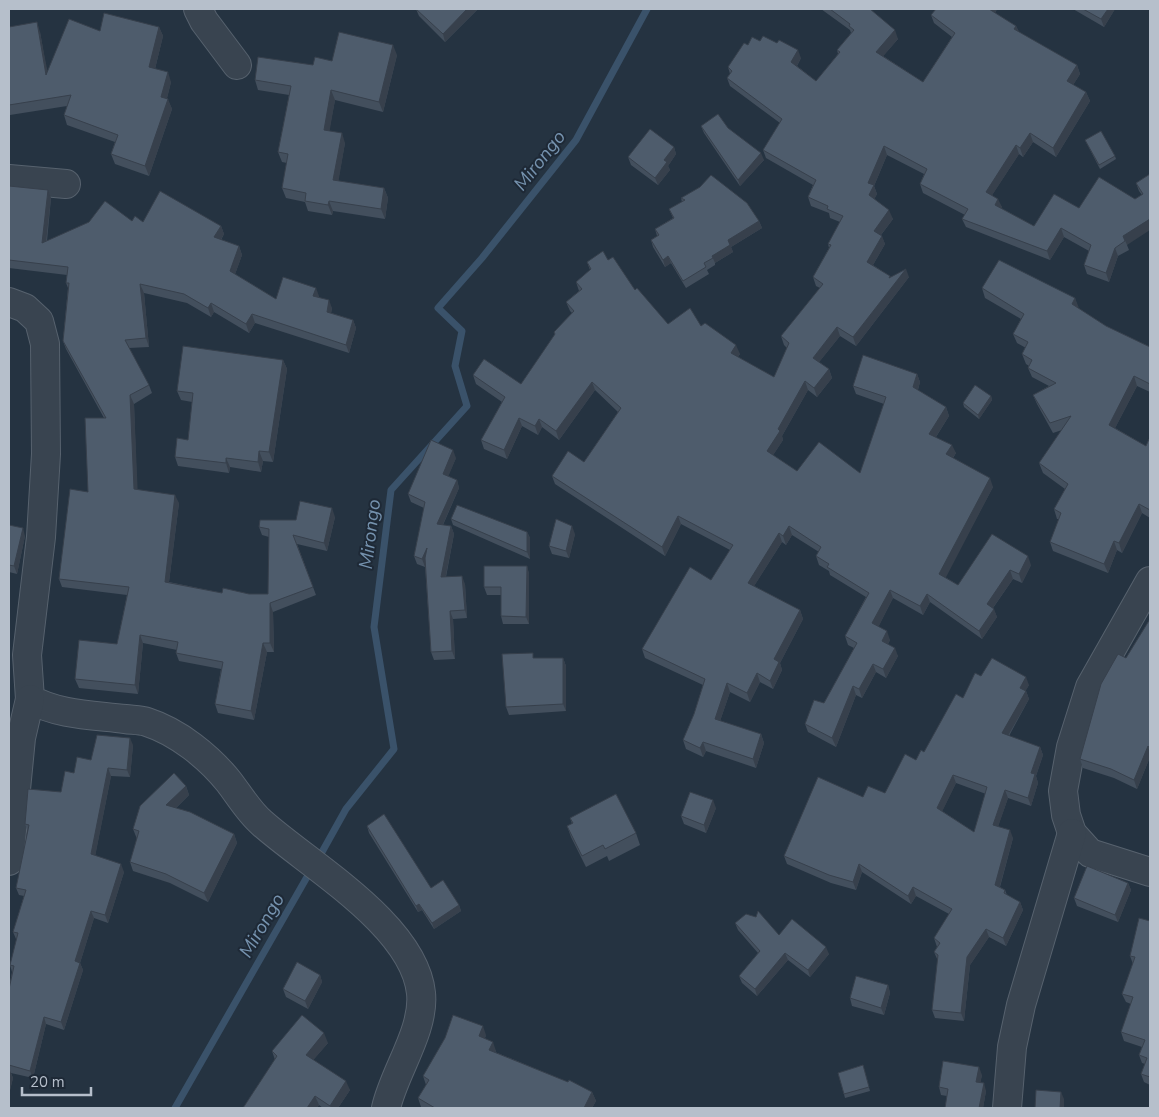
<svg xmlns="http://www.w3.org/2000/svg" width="1159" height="1117" font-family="'Nunito Sans',sans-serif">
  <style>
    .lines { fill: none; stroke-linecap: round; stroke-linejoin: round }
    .stream { stroke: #3a526a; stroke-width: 7 }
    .minor-casing { stroke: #57626e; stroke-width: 30 }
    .minor { stroke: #394450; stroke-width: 28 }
    .wall { fill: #434f5d; fill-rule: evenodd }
    .shaded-wall { fill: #37404c }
    .building { fill: #4e5c6c; stroke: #37404c; fill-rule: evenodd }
    .labels { text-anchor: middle; stroke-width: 4; stroke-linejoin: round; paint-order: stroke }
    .water-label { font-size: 19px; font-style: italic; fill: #7592ae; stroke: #1e2936 }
  </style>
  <rect width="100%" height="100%" fill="#253341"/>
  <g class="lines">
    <!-- stream -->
    <g class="stream">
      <path d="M317,861L346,809L394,749L374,627L391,490L467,406L455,366L462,331L438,308L482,258L576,140L647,9"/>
      <path d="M175,1108L311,870"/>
    </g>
    <defs>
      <g id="minor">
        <path d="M198,9L204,21L237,65"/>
        <path d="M9,179L66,184"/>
        <path d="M9,302L25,308L39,321L45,344L46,454L41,537L27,655L30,699C58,715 93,715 125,719C132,720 141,720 147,722C178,732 209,757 229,782C239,795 249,812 262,823C309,865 414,925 421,993C425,1030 394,1072 386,1108"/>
        <path d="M1150,581L1090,687L1071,747L1063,791L1066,815L1072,833L1090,853L1150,872"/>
        <path d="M9,861L21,738L30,699"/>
        <path d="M1007,1108L1012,1047L1021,1005L1072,833"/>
      </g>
    </defs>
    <!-- minor casing -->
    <use href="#minor" class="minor-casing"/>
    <!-- minor -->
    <use href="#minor" class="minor"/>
  </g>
  <!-- wall -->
  <g class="wall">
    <path d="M416,9L477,10L445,42L419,16Z"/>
    <path d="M821,9H870L898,39L883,56L923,82L952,37L934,23L931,15L936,9H997L995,13L1016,26L1019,32L1077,65L1080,74L1073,85L1086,92L1090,101L1056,157L1033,142L1023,157L1019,154L992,195L1002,207L1001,208L1034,226L1079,208L1135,199L1142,195L1139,191L1136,183L1150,174L1127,245L1129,250L1118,256L1109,282L1087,274L1084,265L1089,251L1064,237L1050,260L966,227L962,219L965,215L923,193L920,184L924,174L887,155L874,186L877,194L874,199L893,219L881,235L885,244L873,265L891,277H909L856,346L840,336L819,362L829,369L832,378L817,397L808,390L782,436L783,440L773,455L797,471L860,473L884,404L856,394L853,386L917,374L920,382L918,390L946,407L949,416L936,437L956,453L953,458L993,487L945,577L958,585L1031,565L1022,583L1013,579L993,608L997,617L982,639L930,602L923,615L893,598L878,627L890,640L888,644L898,656L886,678L876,672L862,698L856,695L836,747L808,732L805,724L824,703L854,648L848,645L845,636L866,597L830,575L829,571L819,565L816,556L819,552L792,535L786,545L782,542L754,586L800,610L803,619L780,663L782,670L773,689L760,682L750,702L730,692L720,721L761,734L764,743L756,768L706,751L703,757L686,749L683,740L694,714L703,685L645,658L642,649L711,580L730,550L681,524L665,556L555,484L552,476L584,462L618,412L595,390L559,440L542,427L538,435L522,426L507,459L484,449L481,440L502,402L476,384L473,375L521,384L555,335L554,332L572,313L570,311L566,302L579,291L576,282L590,270L587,262L608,260L635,290L668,324L701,326L740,354L738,357L774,377L787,348L784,345L781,336L820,288L816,286L813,277L829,248L828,244L840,222L830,218L829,213L811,206L808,197L813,185L766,158L763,150L780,123L730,86L727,78L730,74L728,67L748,45L760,41L801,58L797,66L816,81L838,54L837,50L851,33L850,30Z"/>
    <path d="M1073,9H1115L1104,27Z"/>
    <path d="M9,27L40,32L47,72L100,31L159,27L163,36L155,69L171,82L167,98L172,109L149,176L115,164L111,154L115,142L67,125L64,115L67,106L10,115L9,137Z"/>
    <path d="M397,55L383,112L335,100L329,131L345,143L338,181L384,188L388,198L385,219L333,211L332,215L308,211L305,202L286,198L282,188L287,163L282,162L278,152L289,95L258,90L255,80L313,65L332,61Z"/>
    <path d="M701,126L764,160L740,186L704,133Z"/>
    <path d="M1085,140L1115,156L1116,159L1100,169Z"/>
    <path d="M674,147L676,154L668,166L670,170L658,185L631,165L628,157Z"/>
    <path d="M9,186L51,198L47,241L132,221L221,226L224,234L221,240L239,246L242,255L235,274L276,299L319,296V298L332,308L331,313L353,320L356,328L349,353L255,323L249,333L214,312L211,317L187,303L144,293L149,347L129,348L149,385L152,393L134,404L137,490L179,503L169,582L222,593L249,594H268L269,537L262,535L259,527L296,520L335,517L327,551L297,544L316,595L273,612L274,652H267L254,720L218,713L215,704L221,669L179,661L176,653L177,650L143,643L138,694L79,688L75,679L117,644L127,595L62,587L59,579L88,492L104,418L66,349L63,341L68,288L66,283L67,275L9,268Z"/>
    <path d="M681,198L759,221L762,228L731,247L733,252L715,263V265L707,270L709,274L686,288L671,263L665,267L653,247L651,240L657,236L655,229L673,218L669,209L682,202Z"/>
    <path d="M982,288L1075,298L1078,308L1106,326L1150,347V392L1137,386L1115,428L1146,446L1150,439V518L1142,513L1122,553L1117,550L1108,573L1053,551L1050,542L1059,519H1057L1054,509L1065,489L1043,473L1039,463L1062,430L1053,433L1037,404L1033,395L1049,386L1032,377L1028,368L1029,366L1026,364L1022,354L1026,348L1017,343L1013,334L1021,319L985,298Z"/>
    <path d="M283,360L287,369L273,462L263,461L261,472L230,467L229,473L178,466L175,457L188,440L192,402L181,400L177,391Z"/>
    <path d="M991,396L992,400L979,419L964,407L963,403Z"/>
    <path d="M456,458L448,476L457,480L459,488L443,525L451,526L454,534L446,577L465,584L467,618L453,619L455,659L434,660L431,652L425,565V567L417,564L414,556L424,508L411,502L408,494Z"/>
    <path d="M451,519L527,532L530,538V559L453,525Z"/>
    <path d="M9,525L25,536L17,574L9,572Z"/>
    <path d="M575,534L569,558L552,554L549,546Z"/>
    <path d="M527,566L529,574V624H503L501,616V595H487L484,587Z"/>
    <path d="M1150,619V757L1137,789L1114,778L1083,768L1080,759L1126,658Z"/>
    <path d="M563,658L566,666V711L509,715L506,707Z"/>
    <path d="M981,676L1029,685L1025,691H1026L1029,699L1009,736L1040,747L1043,755L1036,776L1038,783L1031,806L1008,798L998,826L1013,838L1000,887L1005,890L1007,895L1020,902L1023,910L1006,946L989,937L970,965L964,1021L935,1018L932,1010L938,961L934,952L937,947L934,938L949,914L916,896L911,904L862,872L856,890L831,883L787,864L784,856L863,797L885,793L916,760L924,752L963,698ZM956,783L986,794L974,832L942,811Z"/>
    <path d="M133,745L130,777L111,776L95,856L124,872L108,923L94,918L80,963L83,970L64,1030L46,1024L33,1078L11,1073L13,1078L9,1094V989L12,972L10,965L17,940L16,939L13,932L24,896L19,895L16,888L28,832L25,824L61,792L74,773L91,760Z"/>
    <path d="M186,786L189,795L176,808L234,834L237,843L208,902L170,883L133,871L130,862L137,839L133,829Z"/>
    <path d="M716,808L706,833L684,824L681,816Z"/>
    <path d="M570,818L636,833L640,845L609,861L607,856L586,867L571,837L567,826L572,824Z"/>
    <path d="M367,826L431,888L459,905L461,911L434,929L422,910L418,912L369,833Z"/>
    <path d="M1128,883L1131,890L1118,922L1077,906L1074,898Z"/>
    <path d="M1150,921V1085L1144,1082L1141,1074L1145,1064L1142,1063L1139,1055L1142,1047L1124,1041L1121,1032L1131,1004L1126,1002L1122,994L1133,964L1130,956Z"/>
    <path d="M735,923L779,935L829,954L810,977L788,960L757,996L742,983L739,976L758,953L738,930Z"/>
    <path d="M320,975L322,982L308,1009L286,997L283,989Z"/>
    <path d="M888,985L890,993L884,1015L852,1006L850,998Z"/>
    <path d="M486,1035L485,1038L496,1051L495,1052L592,1092L596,1101L592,1108H424L421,1107L418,1098L426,1085L423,1076Z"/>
    <path d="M328,1043L313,1060L350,1090L338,1108H323L319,1105L317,1108H243L275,1060L272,1051Z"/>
    <path d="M863,1065L870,1091L845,1098L838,1073Z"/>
    <path d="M982,1075L980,1083L986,1091L983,1108H945L947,1096L941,1095L939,1087Z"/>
  </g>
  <!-- shaded-wall -->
  <g class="shaded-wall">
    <path d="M467,9H476L477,10L445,42L443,34Z"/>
    <path d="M989,9H997L992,18Z"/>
    <path d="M1108,9H1115L1104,27L1101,19Z"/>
    <path d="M37,22L40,32L50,85L46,75Z"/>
    <path d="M1016,26L1020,34L1014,29Z"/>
    <path d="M159,27L163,36L153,77L149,67Z"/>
    <path d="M895,30L898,39L879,61L876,52Z"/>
    <path d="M393,45L397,55L383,112L379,102Z"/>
    <path d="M798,50L801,58L794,71L791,62Z"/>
    <path d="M1077,65L1080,74L1070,90L1067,81Z"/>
    <path d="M168,72L171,82L165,106L161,97Z"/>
    <path d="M331,90L335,100L328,140L324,130Z"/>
    <path d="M1086,92L1090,101L1056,157L1053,148Z"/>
    <path d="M168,99L172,109L149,176L145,166Z"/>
    <path d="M9,111L10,115L9,137Z"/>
    <path d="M342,133L345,143L337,190L333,180Z"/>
    <path d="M1030,133L1033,142L1023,157L1020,148Z"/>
    <path d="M1016,145L1019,154L989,200L986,192Z"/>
    <path d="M884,146L887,155L874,186L877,194L872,204L869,195L868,183Z"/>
    <path d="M674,147L676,154L668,166L670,170L658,185L655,178L664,160Z"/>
    <path d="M761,153L764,160L740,186L738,180Z"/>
    <path d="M384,188L388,198L385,219L381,209Z"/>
    <path d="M48,190L51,198L45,251L42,243Z"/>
    <path d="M998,199L1002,207L998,214L995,205Z"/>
    <path d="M329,201L333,211L332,215L328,205Z"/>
    <path d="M889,210L893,219L877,240L874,231Z"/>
    <path d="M1150,219V230L1127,245L1123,236Z"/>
    <path d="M759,221L762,228L731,247L733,252L715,263L712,256L728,240Z"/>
    <path d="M221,226L224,234L217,246L214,237Z"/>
    <path d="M1061,228L1064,237L1050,260L1047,251Z"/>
    <path d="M882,236L885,244L870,270L867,262Z"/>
    <path d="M239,246L242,255L233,280L230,271Z"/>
    <path d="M1115,248L1118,256L1109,282L1106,273Z"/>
    <path d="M668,256L671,263L665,267L663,260Z"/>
    <path d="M906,269L909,277L856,346L853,337Z"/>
    <path d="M140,284L144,293L149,347L146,338Z"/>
    <path d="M316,288L319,296L316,305L313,296Z"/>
    <path d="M1075,298L1079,308L1072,304Z"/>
    <path d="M329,300L332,308L330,320L327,312Z"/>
    <path d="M211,303L214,312L211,317L208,308Z"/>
    <path d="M252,314L255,323L249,333L246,324Z"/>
    <path d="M353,320L356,328L349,353L346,345Z"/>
    <path d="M837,327L840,336L816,366L813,358Z"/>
    <path d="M736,345L740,354L734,362L731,353Z"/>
    <path d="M283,360L287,369L273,462L269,452Z"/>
    <path d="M829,369L832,378L817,397L814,388Z"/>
    <path d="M917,374L920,382L916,396L913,387Z"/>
    <path d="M1134,376L1137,386L1112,434L1109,425Z"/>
    <path d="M805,381L808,390L782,436L783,440L770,460L767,451L778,429Z"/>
    <path d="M592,382L595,390L559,440L556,431Z"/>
    <path d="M130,395L134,404L138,498L134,489Z"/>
    <path d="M991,396L992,400L979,419L978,415Z"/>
    <path d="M946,407L949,416L932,443L929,434Z"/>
    <path d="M519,418L522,426L507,459L504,450Z"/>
    <path d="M539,419L542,427L538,435L535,426Z"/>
    <path d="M952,445L956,453L949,463L946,454Z"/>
    <path d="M453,450L456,458L446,482L443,474Z"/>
    <path d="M259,451L263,461L261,472L258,462Z"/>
    <path d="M226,458L230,467L229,473L226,463Z"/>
    <path d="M990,478L993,487L943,583L939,574Z"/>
    <path d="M457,480L459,488L440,531L437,524Z"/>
    <path d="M175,495L179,503L168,590L165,582Z"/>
    <path d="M1139,504L1142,513L1122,553L1119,543Z"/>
    <path d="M332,508L335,517L327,551L324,543Z"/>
    <path d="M678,516L681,524L665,556L662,547Z"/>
    <path d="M451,526L454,534L444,585L441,577Z"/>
    <path d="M572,526L575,534L569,558L566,551Z"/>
    <path d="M789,526L792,535L786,545L783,536Z"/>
    <path d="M23,528L25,536L17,574L14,566Z"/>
    <path d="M527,532L530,538V559L527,552Z"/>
    <path d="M779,533L782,542L751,591L748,583Z"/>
    <path d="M1114,541L1117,550L1108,573L1104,564Z"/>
    <path d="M427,548L430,556L425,567L422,559Z"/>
    <path d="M1028,556L1031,565L1022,583L1019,574Z"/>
    <path d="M527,566L529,574V624L526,617Z"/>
    <path d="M1010,570L1013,579L990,612L987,604Z"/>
    <path d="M462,576L465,584L467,618L465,610Z"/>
    <path d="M890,590L893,598L876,632L872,623Z"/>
    <path d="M927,594L930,602L923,615L920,606Z"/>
    <path d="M270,603L273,612L274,652L270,643Z"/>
    <path d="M994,609L997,617L982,639L979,631Z"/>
    <path d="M800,610L803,619L780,663L782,670L773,689L770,681L774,659Z"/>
    <path d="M450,611L453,619L455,659L452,651Z"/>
    <path d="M887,631L890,640L885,650L882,641Z"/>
    <path d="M140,635L143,643L138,694L135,685Z"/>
    <path d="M263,643L267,652L254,720L251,711Z"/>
    <path d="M895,648L898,656L886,678L883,669Z"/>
    <path d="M563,658L566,666V711L563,704Z"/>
    <path d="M873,664L876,672L862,698L859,689Z"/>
    <path d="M757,673L760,682L750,702L747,693Z"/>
    <path d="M1026,677L1029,685L1023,696L1020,688Z"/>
    <path d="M727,683L730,692L718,727L715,719Z"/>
    <path d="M853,686L856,695L836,747L832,738Z"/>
    <path d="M1026,691L1029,699L1005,741L1002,733Z"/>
    <path d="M761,734L764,743L756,768L753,759Z"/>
    <path d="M130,738L133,745L130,777L127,770Z"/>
    <path d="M703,742L706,751L703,757L700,748Z"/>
    <path d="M1148,746L1150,753V757L1137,789L1134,780Z"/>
    <path d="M1040,747L1043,755L1036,776L1038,783L1031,806L1028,798L1031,773Z"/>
    <path d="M108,768L111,776L94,862L91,854Z"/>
    <path d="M953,775L956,783L940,816L937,808Z"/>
    <path d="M186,786L189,795L170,814L166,805Z"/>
    <path d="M1005,790L1008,798L996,833L993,825Z"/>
    <path d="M713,800L716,808L706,833L704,825Z"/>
    <path d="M1010,830L1013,838L998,893L995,885Z"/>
    <path d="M234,834L237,843L208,902L204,893Z"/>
    <path d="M121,864L124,872L108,923L105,915Z"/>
    <path d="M859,864L862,872L856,890L853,882Z"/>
    <path d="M1128,883L1131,890L1118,922L1115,915Z"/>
    <path d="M913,887L916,896L911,904L908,896Z"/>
    <path d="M1020,902L1023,910L1006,946L1003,938Z"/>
    <path d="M419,904L422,910L418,912L416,906Z"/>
    <path d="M459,905L461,911L434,929L432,923Z"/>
    <path d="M91,911L94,918L80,963L83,970L64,1030L61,1022L75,961Z"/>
    <path d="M986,929L989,937L970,965L964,1021L961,1013L967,957Z"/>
    <path d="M826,947L829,954L810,977L808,970Z"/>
    <path d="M785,953L788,960L757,996L755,989Z"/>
    <path d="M320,975L322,982L308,1009L305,1001Z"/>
    <path d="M888,985L890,993L884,1015L881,1008Z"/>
    <path d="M44,1017L46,1024L33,1078L30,1071Z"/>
    <path d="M483,1026L486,1035L482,1045L479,1036Z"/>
    <path d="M324,1033L328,1043L309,1065L306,1055Z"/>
    <path d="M493,1042L496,1051L492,1059L489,1050Z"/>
    <path d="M979,1067L982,1075L979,1090L976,1082Z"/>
    <path d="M10,1071L13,1078L9,1094V1076Z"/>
    <path d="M346,1081L350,1090L338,1108H331L330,1106Z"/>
    <path d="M984,1083L986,1091L983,1108H979Z"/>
    <path d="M592,1092L596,1101L592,1108H584Z"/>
    <path d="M1061,1092L1064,1099V1108H1060Z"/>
    <path d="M315,1096L319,1105L317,1108H307Z"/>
  </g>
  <!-- building -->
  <g class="building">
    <path d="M416,9H467L443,34Z"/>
    <path d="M830,9H870L895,30L876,52L923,82L955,33L931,15L936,9H989L1016,26L1014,29L1077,65L1067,81L1086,92L1053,148L1030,133L1020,148L1016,145L986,192L998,199L995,205L1034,226L1054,194L1079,208L1099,177L1135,199L1143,194L1136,183L1150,174V219L1123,236L1125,241L1115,248L1106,273L1084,265L1091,245L1061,228L1047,251L962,219L968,209L920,184L927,169L884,146L868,183L874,185L869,195L889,210L874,231L882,236L867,262L890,276L889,278L906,269L853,337L837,327L813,358L829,369L814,388L805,381L778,429L780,431L767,451L797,471L819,442L860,473L886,397L853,386L863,355L917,374L913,387L946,407L929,434L952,445L946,454L990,478L939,574L958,585L992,534L1028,556L1019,574L1010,570L987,604L994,609L979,631L927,594L920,606L890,590L872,623L887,631L882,641L895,648L883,669L873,664L859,689L853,686L832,738L805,724L814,700L824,703L857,643L845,636L869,593L827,567L829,564L816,556L821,547L789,526L783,536L779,533L748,583L800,610L774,659L779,662L770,681L757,673L747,693L727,683L715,719L761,734L753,759L703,742L700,748L683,740L694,714L705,679L642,649L690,567L711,580L733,545L678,516L662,547L552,476L568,451L584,462L621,408L592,382L556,431L539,419L535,426L519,418L504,450L481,440L505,397L473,375L484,359L521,384L555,334L554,332L574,311L566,302L582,289L576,282L591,269L587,262L603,251L608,260L613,257L635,290L637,288L668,324L690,308L701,326L705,323L736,345L731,353L774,377L789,343L781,336L823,284L813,277L831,245L828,244L843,216L827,209L828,206L808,197L816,180L763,150L782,119L727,78L732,71L728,67L744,43L748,45L752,37L760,41L763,36L777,43L779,40L798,50L791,62L816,81L840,52L837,50L854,30L849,26L850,24Z"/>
    <path d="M1083,9H1108L1101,19Z"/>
    <path d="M104,13L159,27L149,67L168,72L161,97L168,99L145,166L111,154L118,135L64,115L71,95L9,105V27L37,22L46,75L69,19L100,31Z"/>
    <path d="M339,32L393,45L379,102L331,90L324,130L342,133L333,180L384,188L381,209L329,201L328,205L305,201L306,193L282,188L288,154L278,152L291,86L255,80L258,57L313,65L315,57L332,61Z"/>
    <path d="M718,114L728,128L761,153L738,180L701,126Z"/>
    <path d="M650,129L674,147L664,160L667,162L655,178L628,157Z"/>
    <path d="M1101,131L1115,156L1099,165L1085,140Z"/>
    <path d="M711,175L747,203L759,221L728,240L730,245L712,256L713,258L704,263L706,267L683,281L668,256L663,260L651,240L659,235L655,229L674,218L669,209L685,200L681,198L700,187Z"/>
    <path d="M9,186L48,190L42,243L89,222L105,201L132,221L135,216L143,222L160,191L221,226L214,237L239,246L230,271L276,299L283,277L316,288L313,296L329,300L327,312L353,320L346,345L252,314L246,324L211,303L208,308L184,294L140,284L146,338L125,340L149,385L130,395L134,489L175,495L165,582L222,593L223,588L249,594H268L269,529L259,527L260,520H296L300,501L332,508L324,543L293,535L313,587L270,603V643H263L251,711L215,704L223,662L176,653L178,642L140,635L135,685L75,679L79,640L117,644L129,587L59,579L70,489L88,492L85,418H106L63,341L69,283H66L68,267L9,260Z"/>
    <path d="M999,260L1075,298L1072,304L1106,326L1150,347V384L1134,376L1109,425L1146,446L1149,439H1150V510L1139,504L1119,543L1114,541L1104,564L1050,542L1061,513L1054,509L1068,484L1039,463L1071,416L1050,423L1033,395L1056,383L1028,368L1032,360L1022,354L1028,342L1013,334L1024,314L982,288Z"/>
    <path d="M183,346L283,360L269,452L259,451L258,462L226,458V463L175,457L177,438L188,440L193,393L177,391Z"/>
    <path d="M975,385L991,396L978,415L963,403Z"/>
    <path d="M431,440L453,450L443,474L457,480L437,524L451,526L441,577L462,576L465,610L450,611L452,651L431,652L425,558L427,548L422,559L414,556L425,502L408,494Z"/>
    <path d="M457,505L527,532V552L451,519Z"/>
    <path d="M556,519L572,526L566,551L549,546Z"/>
    <path d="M9,525L23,528L14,566L9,565Z"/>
    <path d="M484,566H527L526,617L501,616V587H484Z"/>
    <path d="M1150,619V749L1148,746L1134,780L1111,769L1080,759L1101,684L1118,654L1126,658Z"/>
    <path d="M533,653V658H563V704L506,707L502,654Z"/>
    <path d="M992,658L1026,677L1020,688L1026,691L1002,733L1040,747L1031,773L1035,774L1028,798L1005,790L993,825L1010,830L995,885L1005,890L1004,893L1020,902L1003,938L986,929L967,957L961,1013L932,1010L938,955L934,952L940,943L934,938L952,909L913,887L908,896L859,864L853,882L829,875L784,856L818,777L863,797L868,786L885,793L905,754L916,760L921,750L924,752L956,694L963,698L975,673L981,676ZM953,775L987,787L974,832L937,808Z"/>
    <path d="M97,735L130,738L127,770L108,768L91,854L121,864L105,915L91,911L75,961L80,963L61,1022L44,1017L30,1071L9,1065V989L14,966L10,965L18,933L13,932L26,890L16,888L29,825L25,824L28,789L61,792L65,771L74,773L77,757L91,760Z"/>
    <path d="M174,773L186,786L166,805L190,812L234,834L204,893L166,874L130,862L139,831L133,829L140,806Z"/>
    <path d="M690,792L713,800L704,825L681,816Z"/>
    <path d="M616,794L636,833L605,849L603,845L582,856L567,826L573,823L570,818Z"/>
    <path d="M384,814L431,888L443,880L459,905L432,923L419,904L416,906L367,826Z"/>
    <path d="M1087,866L1128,883L1115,915L1074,898Z"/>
    <path d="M758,911L779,935L792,919L826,947L808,970L785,953L755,989L739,976L760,951L735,923L746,914L756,917Z"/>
    <path d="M1139,918L1150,921V1077L1141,1074L1147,1058L1139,1055L1145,1040L1121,1032L1133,997L1122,994L1135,957L1130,956Z"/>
    <path d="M297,962L320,975L305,1001L283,989Z"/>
    <path d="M856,976L888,985L881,1008L850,998Z"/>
    <path d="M302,1015L324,1033L306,1055L346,1081L330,1106L315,1096L307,1108H243L277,1056L272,1051Z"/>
    <path d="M453,1015L483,1026L479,1036L493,1042L489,1050L568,1082L569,1080L592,1092L584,1108H435L418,1098L429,1080L423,1076L445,1038Z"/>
    <path d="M943,1061L979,1067L976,1082L984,1083L979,1108H945L948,1089L939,1087Z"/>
    <path d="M863,1065L869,1087L844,1094L838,1073Z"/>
    <path d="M1036,1090L1061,1092L1060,1108H1035Z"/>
  </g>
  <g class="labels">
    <!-- water labels -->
    <g class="water-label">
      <text transform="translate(539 160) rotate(-52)" y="7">Mirongo</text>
      <text transform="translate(369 534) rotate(-83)" y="7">Mirongo</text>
      <text transform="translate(261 925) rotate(-60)" y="7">Mirongo</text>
    </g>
  </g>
  <!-- border -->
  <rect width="1159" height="1117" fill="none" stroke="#b6bfcb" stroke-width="20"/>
  <!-- scale -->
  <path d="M22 1087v8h69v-8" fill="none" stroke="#b6bfcb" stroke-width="2.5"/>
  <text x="30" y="1087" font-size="15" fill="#b6bfcb" stroke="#1e2936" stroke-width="4" paint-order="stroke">20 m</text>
</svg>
